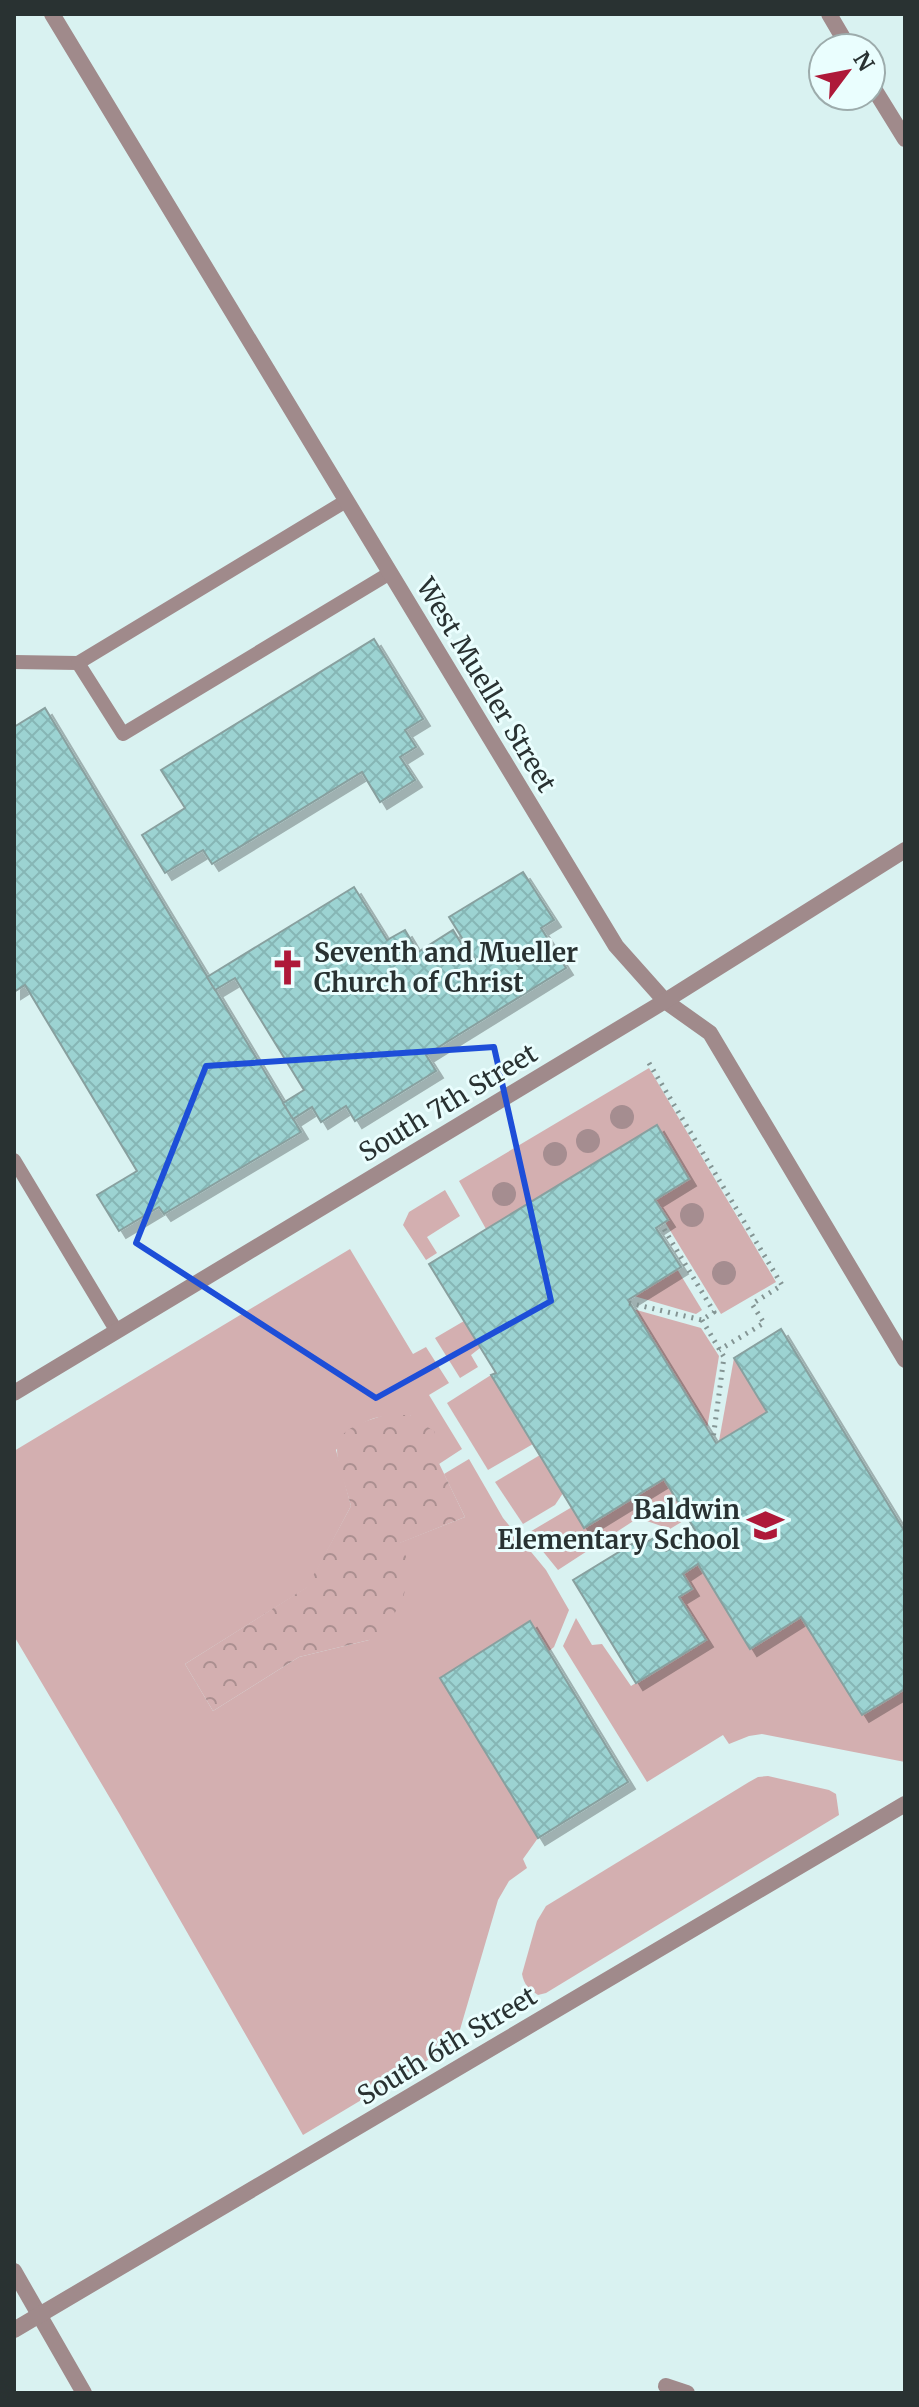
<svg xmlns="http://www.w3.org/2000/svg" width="919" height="2407" font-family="Merriweather,serif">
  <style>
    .grass { fill: #d3afb0 }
    .park { fill: url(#park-crowns) }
    .building { fill: url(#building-cross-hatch); stroke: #88a09f; stroke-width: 2; filter: url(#shadow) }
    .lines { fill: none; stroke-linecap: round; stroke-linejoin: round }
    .path { stroke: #849594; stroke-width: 5; stroke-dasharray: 2 6; stroke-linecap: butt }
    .service { stroke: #a08a8b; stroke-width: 14 }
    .minor { stroke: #a08a8b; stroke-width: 16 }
    .tertiary { stroke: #a08a8b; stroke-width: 16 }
    .tree { fill: #a58d90 }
    .marked { fill: none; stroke: #1d4ed8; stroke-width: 6; stroke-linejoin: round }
    .labels { text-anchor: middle; stroke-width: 6; stroke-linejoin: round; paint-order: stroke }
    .street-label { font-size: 26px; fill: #293232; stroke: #eafefe }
    .poi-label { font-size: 26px; font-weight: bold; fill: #293232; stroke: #eafefe; text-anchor: start }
  </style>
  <defs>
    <pattern id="park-crowns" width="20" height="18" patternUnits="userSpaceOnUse" patternTransform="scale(2)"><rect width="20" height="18" fill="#d3afb0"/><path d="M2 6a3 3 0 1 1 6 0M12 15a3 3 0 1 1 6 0" fill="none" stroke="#ab8f90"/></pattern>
    <pattern id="building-cross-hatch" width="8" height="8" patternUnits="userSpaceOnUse" patternTransform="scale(2)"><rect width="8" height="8" fill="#9cd3d2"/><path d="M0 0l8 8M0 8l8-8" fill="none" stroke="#86b6b5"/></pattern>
    <filter id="shadow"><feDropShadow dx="7" dy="7" stdDeviation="0" flood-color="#0004"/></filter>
  </defs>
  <rect width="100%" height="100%" fill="#d9f2f1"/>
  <!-- grass -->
  <g class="grass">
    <path d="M649,1068L776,1282L721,1314L665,1222L668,1220L655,1200L689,1179L657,1126L486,1229L459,1181Z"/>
    <path d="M445,1190L460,1216L427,1237L437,1253L426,1260L403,1225L409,1212Z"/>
    <path d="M350,1249L413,1354L426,1347L449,1383L429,1395L462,1449L439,1464L410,1415C367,1416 364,1418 336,1450L351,1506L308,1587L185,1664L213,1711L299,1657L369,1640L399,1543L465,1517L444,1474L469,1459L503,1518L546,1570L569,1610L554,1647L548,1652L530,1622L440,1678L538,1838L523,1859L527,1868L509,1881L498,1900L459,2033L452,2045L443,2051L303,2135L120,1815L14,1636V1451Z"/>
    <path d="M677,1269L702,1310L696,1314L634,1296Z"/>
    <path d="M633,1309L701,1328L719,1356L707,1429Z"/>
    <path d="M464,1321L480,1348L471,1355L478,1367L460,1378L435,1338Z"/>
    <path d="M734,1358L767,1412L719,1441Z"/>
    <path d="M491,1375L533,1444L488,1470L447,1403Z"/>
    <path d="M540,1455L563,1493L555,1505L523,1524L495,1482Z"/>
    <path d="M664,1479L688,1518L670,1529L638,1518L558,1570L528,1533L572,1507L585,1528Z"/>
    <path d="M698,1564L749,1648L801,1617L862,1715L905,1689V1762L762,1734L749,1736L729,1744L723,1735L647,1782L563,1646L576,1618L592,1645L602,1644L631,1686L705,1640L679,1597L692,1588L683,1574Z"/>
    <path d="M768,1776L829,1790L836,1794L839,1815L546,1993L538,1995C529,1989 524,1985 522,1974L537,1921L546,1906L749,1782L758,1777Z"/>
  </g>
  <!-- park -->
  <path class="park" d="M386,1415H410L435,1432L434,1453L465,1517L400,1543L411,1568L403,1598L385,1631L369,1640L299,1657L213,1711L185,1664L307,1587L351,1506C336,1450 318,1433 386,1415Z"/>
  <!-- building -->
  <g class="building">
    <path d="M374,639L423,719L405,730L416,747L400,757L415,780L380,802L362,772L212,864L203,850L165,873L142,835L185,808L161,770Z"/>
    <path d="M45,708L301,1132L164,1214L159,1207L119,1231L97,1195L137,1171L25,985L14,992V727Z"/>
    <path d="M523,872L554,920L541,928L566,968L426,1055L436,1071L355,1121L346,1106L321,1122L312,1107L293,1119L283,1103L304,1090L235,978L215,990L207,977L354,887L387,940L405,930L418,952L453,930L472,961L475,959L449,917Z"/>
    <path d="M657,1125L689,1179L655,1200L668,1220L656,1228L681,1267L628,1300L716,1443L767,1412L734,1358L781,1329L905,1532V1689L862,1715L801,1617L750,1649L698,1564L683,1574L692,1589L679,1597L706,1640L636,1683L573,1580L642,1538L645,1543L657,1536L666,1551L698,1535L664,1479L584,1528L491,1375L496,1373L429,1264Z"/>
    <path d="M530,1621L628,1782L538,1838L440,1678Z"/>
  </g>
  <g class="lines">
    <!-- path -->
    <g class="path">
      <path d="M649,1063L782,1285L752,1304L764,1323L719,1350"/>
      <path d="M629,1303L702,1320L714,1312L661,1224"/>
      <path d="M702,1320L724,1357L713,1439"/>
    </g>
    <!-- service -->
    <g class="service">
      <path d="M14,662L78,663L346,501"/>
      <path d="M78,663L123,734L390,573"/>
      <path d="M14,1160L116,1330"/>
    </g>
    <!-- minor -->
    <g class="minor">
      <path d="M829,14L849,48"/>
      <path d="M871,84L905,139"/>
      <path d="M665,1001L710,1033L905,1360"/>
      <path d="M14,2271L84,2393"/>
      <path d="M14,2330L905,1804"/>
      <path d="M666,2386L687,2393"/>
    </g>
    <!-- tertiary -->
    <g class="tertiary">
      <path d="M52,14L616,946L665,1001"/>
      <path d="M14,1393L665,1001L905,850"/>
    </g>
  </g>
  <!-- trees -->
  <g class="tree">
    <circle cx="622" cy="1117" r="12"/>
    <circle cx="588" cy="1141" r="12"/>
    <circle cx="555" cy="1154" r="12"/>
    <circle cx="504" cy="1194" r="12"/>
    <circle cx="692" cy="1215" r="12"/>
    <circle cx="724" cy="1273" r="12"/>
  </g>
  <!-- marked area -->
  <path class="marked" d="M494,1047L551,1301L376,1398L136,1243L206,1066Z"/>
  <!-- icons -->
  <defs>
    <symbol id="church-bare" viewBox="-9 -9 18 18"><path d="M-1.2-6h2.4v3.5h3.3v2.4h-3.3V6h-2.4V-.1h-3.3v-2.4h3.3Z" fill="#ae1939" stroke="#eafefe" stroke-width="2.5" paint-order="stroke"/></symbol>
    <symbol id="school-bare" viewBox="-9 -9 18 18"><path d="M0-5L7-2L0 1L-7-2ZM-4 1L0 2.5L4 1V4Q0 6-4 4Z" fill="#ae1939" stroke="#eafefe" stroke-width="2.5" paint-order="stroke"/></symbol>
  </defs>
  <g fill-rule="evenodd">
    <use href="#church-bare" x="262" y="942" width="51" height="51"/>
    <use href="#school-bare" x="740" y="1500" width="51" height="51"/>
  </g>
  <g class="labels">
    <!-- street labels -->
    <g class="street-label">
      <text transform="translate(486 685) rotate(59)" y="9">West Mueller Street</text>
      <text transform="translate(448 1103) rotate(-31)" y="9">South 7th Street</text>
      <text transform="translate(447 2046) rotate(-31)" y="9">South 6th Street</text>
    </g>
    <!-- poi labels -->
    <g class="poi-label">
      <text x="314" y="962">Seventh and Mueller<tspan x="314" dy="30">Church of Christ</tspan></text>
      <text x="740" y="1519" text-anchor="end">Baldwin<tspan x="740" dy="30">Elementary School</tspan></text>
    </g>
  </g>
  <!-- border -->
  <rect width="919" height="2407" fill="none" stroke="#293232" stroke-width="32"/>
  <!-- north arrow -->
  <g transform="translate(847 72) rotate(58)"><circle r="38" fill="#eafefe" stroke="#9dacac" stroke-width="2"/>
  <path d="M0-6L14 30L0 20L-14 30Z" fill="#ae1939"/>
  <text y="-12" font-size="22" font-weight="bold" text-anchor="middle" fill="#293232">N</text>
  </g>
</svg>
